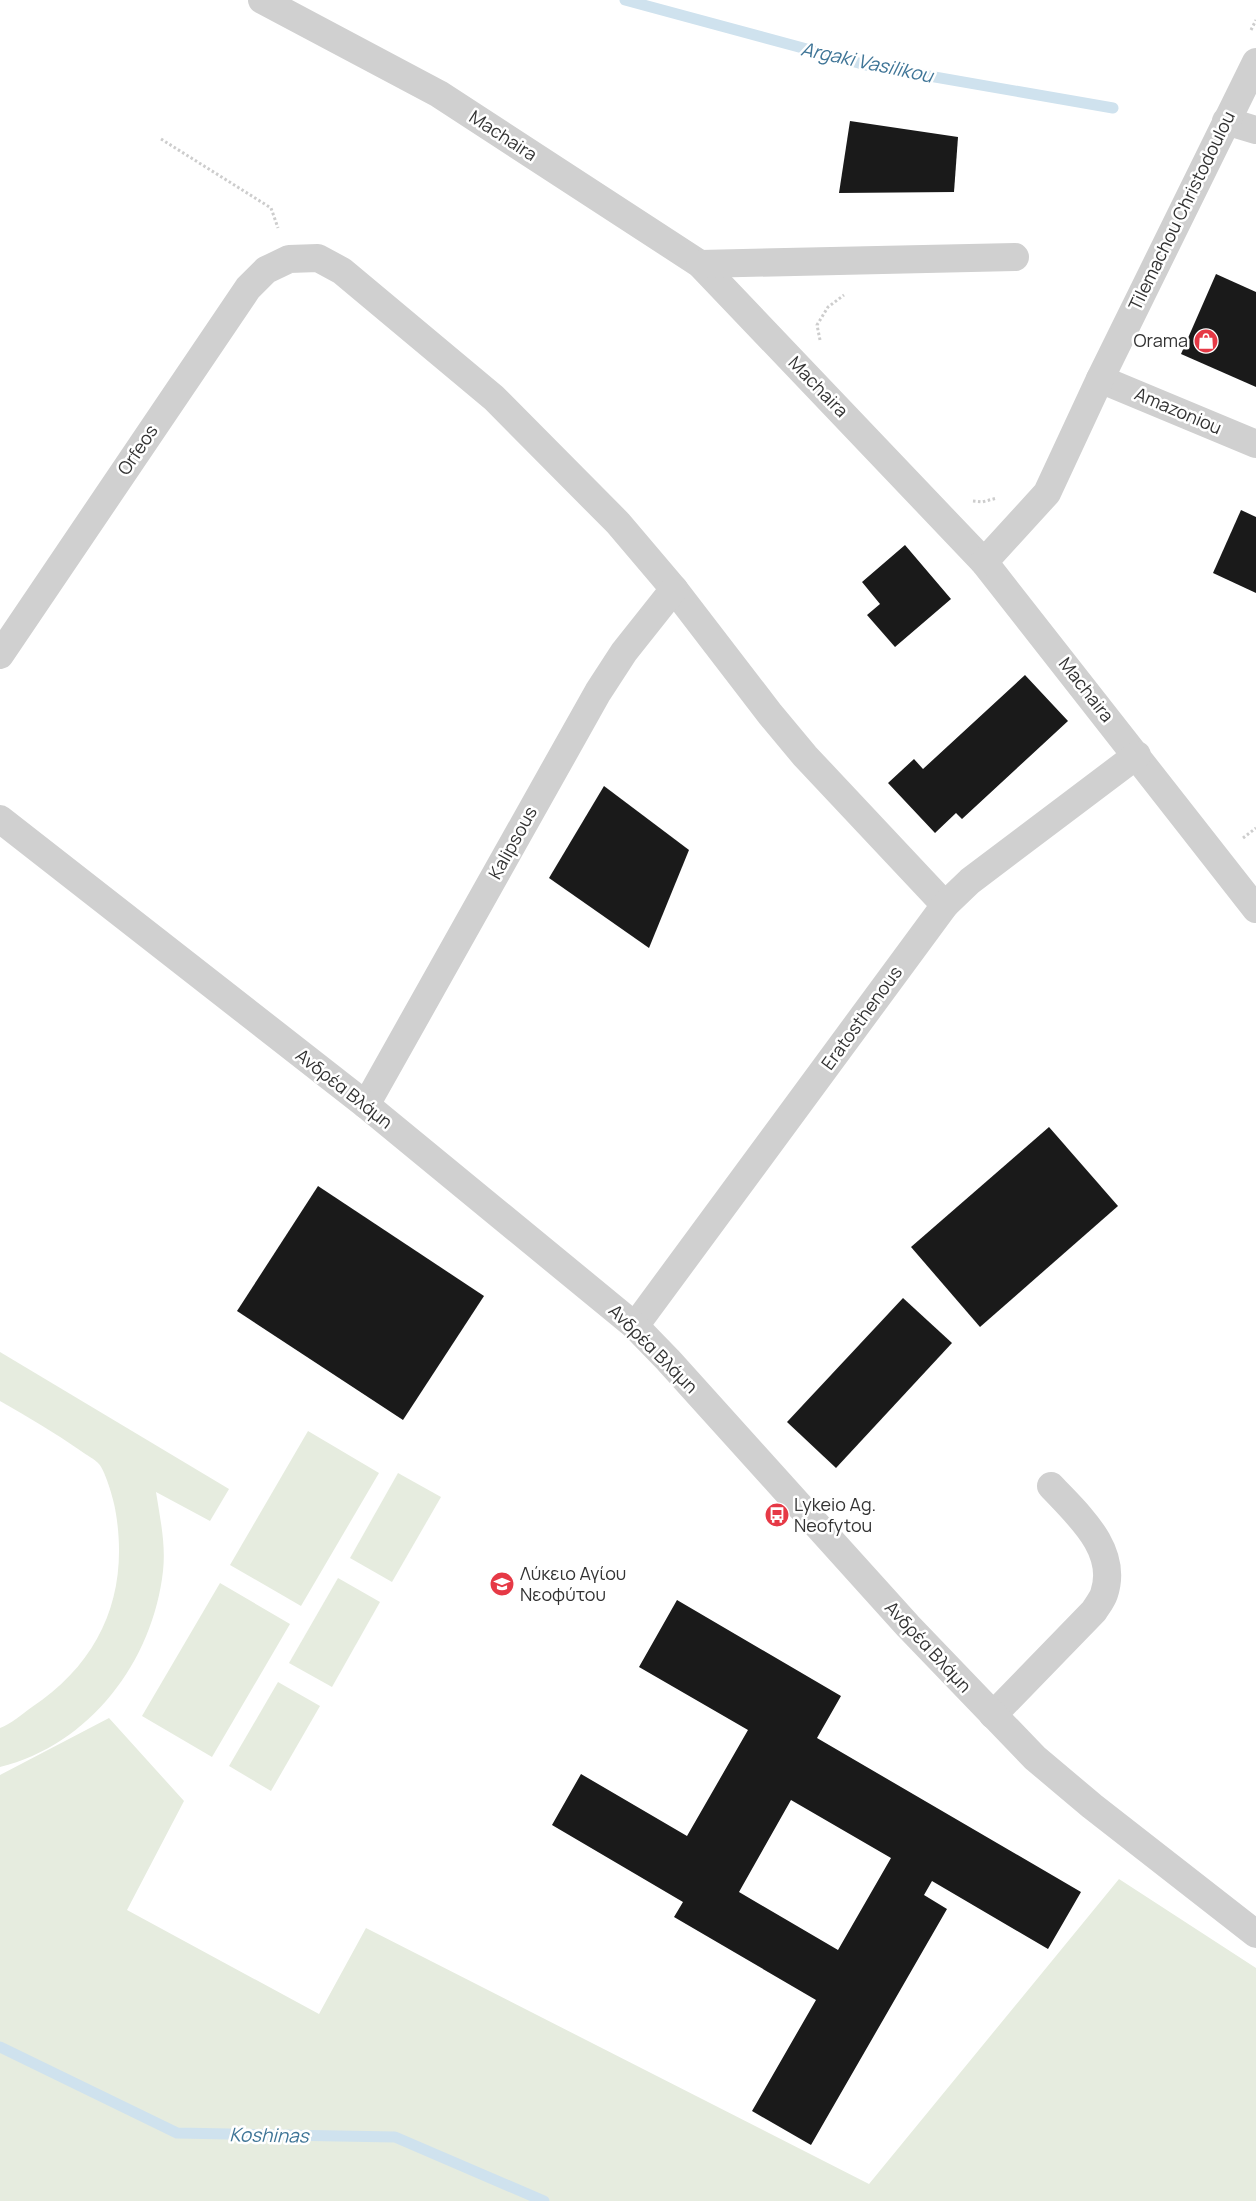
<svg xmlns="http://www.w3.org/2000/svg" width="1256" height="2201" font-family="Manrope,sans-serif">
  <style>
    .green { fill: #e6ecdf }
    .lines { fill: none; stroke-linecap: round; stroke-linejoin: round }
    .stream { stroke: #cfe2ee; stroke-width: 11 }
    .building { fill: #1a1a1a; fill-rule: evenodd }
    .path { stroke: #cdcdcd; stroke-width: 3; stroke-dasharray: 2.5 2.5; stroke-linecap: butt }
    .minor { stroke: #d0d0d0; stroke-width: 28 }
    .tertiary { stroke: #d0d0d0; stroke-width: 28 }
    .labels { text-anchor: middle; stroke-width: 5; stroke-linejoin: round; paint-order: stroke }
    .street-label { font-size: 18px; fill: #333; stroke: #fff }
    .poi-label { font-size: 18px; fill: #333; stroke: #fff; text-anchor: start }
    .water-label { font-size: 19px; font-style: italic; fill: #3f7597; stroke: #fff }
  </style>
  <rect width="100%" height="100%" fill="#fff"/>
  <!-- green -->
  <g class="green">
    <path d="M0,1352L229,1489L210,1521L156,1492C160,1518 166,1544 163,1571C153,1661 90,1745 0,1767V1728C11,1724 22,1714 32,1707C100,1662 129,1595 116,1514C115,1504 106,1472 99,1464C95,1459 86,1455 81,1451C55,1433 28,1417 0,1401Z"/>
    <path d="M308,1431L379,1473L301,1606L230,1565Z"/>
    <path d="M398,1473L441,1497L392,1582L350,1558Z"/>
    <path d="M338,1578L380,1602L332,1687L289,1663Z"/>
    <path d="M220,1583L290,1624L212,1757L142,1716Z"/>
    <path d="M278,1682L320,1706L271,1791L229,1766Z"/>
    <path d="M109,1718L184,1801L127,1910L319,2014L366,1928L869,2184L1119,1879L1256,1968V2201H0V1775Z"/>
  </g>
  <g class="lines">
    <!-- stream -->
    <g class="stream">
      <path d="M625,0L866,65L1113,108"/>
      <path d="M0,2047L177,2133L395,2137L544,2201"/>
    </g>
  </g>
  <!-- building -->
  <g class="building">
    <path d="M850,121L958,137L954,192L839,193Z"/>
    <path d="M1216,274L1256,292V387L1181,354Z"/>
    <path d="M1241,510L1256,517V593L1213,573Z"/>
    <path d="M905,545L951,599L895,647L867,615L880,604L862,582Z"/>
    <path d="M1025,675L1068,721L962,819L956,813L935,833L888,783L914,759L923,769Z"/>
    <path d="M604,786L689,850L649,948L549,878Z"/>
    <path d="M1049,1127L1118,1206L980,1327L911,1247Z"/>
    <path d="M318,1186L484,1296L403,1420L237,1311Z"/>
    <path d="M903,1298L952,1343L836,1468L787,1422Z"/>
    <path d="M677,1600L841,1696L817,1738L1081,1892L1048,1949L932,1881L924,1895L947,1909L811,2145L752,2111L816,2000L674,1917L683,1902L552,1825L581,1774L687,1836L748,1730L639,1667ZM791,1800L891,1858L838,1950L739,1892Z"/>
  </g>
  <g class="lines">
    <!-- path -->
    <g class="path">
      <path d="M1251,30L1256,20"/>
      <path d="M161,139L271,208L278,228"/>
      <path d="M820,340L817,325L828,307L844,295"/>
      <path d="M973,501L982,502L997,498"/>
      <path d="M1243,838L1256,828"/>
    </g>
    <!-- minor -->
    <g class="minor">
      <path d="M262,0L439,94L700,264L984,562L1256,909"/>
      <path d="M1226,121L1256,130"/>
      <path d="M700,264L1015,257"/>
      <path d="M1100,379L1256,444"/>
      <path d="M984,562L1047,493L1100,379L1256,62"/>
      <path d="M0,655L248,288L266,270L289,259L318,258L342,271L494,398L618,523L674,589L770,714L805,756L945,905"/>
      <path d="M366,1105L598,692L624,652L674,589"/>
      <path d="M635,1326L945,905L970,881L1137,755"/>
      <path d="M993,1715L1094,1611C1097,1606 1102,1600 1104,1594C1119,1550 1078,1515 1051,1486"/>
    </g>
    <!-- tertiary -->
    <path class="tertiary" d="M0,819L366,1105L635,1326L668,1360L908,1626L1035,1758L1092,1806L1256,1934"/>
  </g>
  <!-- icons -->
  <defs>
    <symbol id="shop-disc" viewBox="-11 -11 22 22"><circle r="9.5" fill="#e63946" stroke="#fff"/><path d="M-5-2.5h2.3a2.7 3.5 0 0 1 5.4 0H5L5.5 6h-11ZM-1.5-2.5h3a1.5 2.3 0 0 0-3 0Z" fill="#fff"/></symbol>
    <symbol id="bus-disc" viewBox="-11 -11 22 22"><circle r="9.5" fill="#e63946" stroke="#fff"/><path d="M-5-6H5V4H4V6H2V4H-2V6H-4V4H-5ZM-3.5-4V0h7V-4ZM-3.5 1.2v1.5H-2V1.2ZM2 1.2v1.5H3.5V1.2Z" fill="#fff"/></symbol>
    <symbol id="school-disc" viewBox="-11 -11 22 22"><circle r="9.5" fill="#e63946" stroke="#fff"/><path d="M0-5L7-2L0 1L-7-2ZM-4 1L0 2.5L4 1V4Q0 6-4 4Z" fill="#fff"/></symbol>
  </defs>
  <g fill-rule="evenodd">
    <use href="#shop-disc" x="1192" y="327" width="28" height="28"/>
    <use href="#bus-disc" x="763" y="1501" width="28" height="28"/>
    <use href="#school-disc" x="488" y="1570" width="28" height="28"/>
  </g>
  <g class="labels">
    <!-- street labels -->
    <g class="street-label">
      <text transform="translate(503 136) rotate(33)" y="6">Machaira</text>
      <text transform="translate(1182 211) rotate(-64)" y="6">Tilemachou Christodoulou</text>
      <text transform="translate(818 387) rotate(46)" y="6">Machaira</text>
      <text transform="translate(1178 411) rotate(23)" y="6">Amazoniou</text>
      <text transform="translate(138 450) rotate(-56)" y="6">Orfeos</text>
      <text transform="translate(1086 690) rotate(52)" y="6">Machaira</text>
      <text transform="translate(513 843) rotate(-61)" y="6">Kalipsous</text>
      <text transform="translate(862 1018) rotate(-54)" y="6">Eratosthenous</text>
      <text transform="translate(344 1089) rotate(38)" y="6">Ανδρέα Βλάμη</text>
      <text transform="translate(653 1349) rotate(45)" y="6">Ανδρέα Βλάμη</text>
      <text transform="translate(928 1647) rotate(47)" y="6">Ανδρέα Βλάμη</text>
    </g>
    <!-- poi labels -->
    <g class="poi-label">
      <text x="1188" y="347" text-anchor="end">Orama</text>
      <text x="794" y="1511">Lykeio Ag.<tspan x="794" dy="21">Neofytou</tspan></text>
      <text x="520" y="1580">Λύκειο Αγίου<tspan x="520" dy="21">Νεοφύτου</tspan></text>
    </g>
    <!-- water labels -->
    <g class="water-label">
      <text transform="translate(867 62) rotate(12)" y="7">Argaki Vasilikou</text>
      <text transform="translate(269 2135) rotate(1)" y="7">Koshinas</text>
    </g>
  </g>
</svg>
